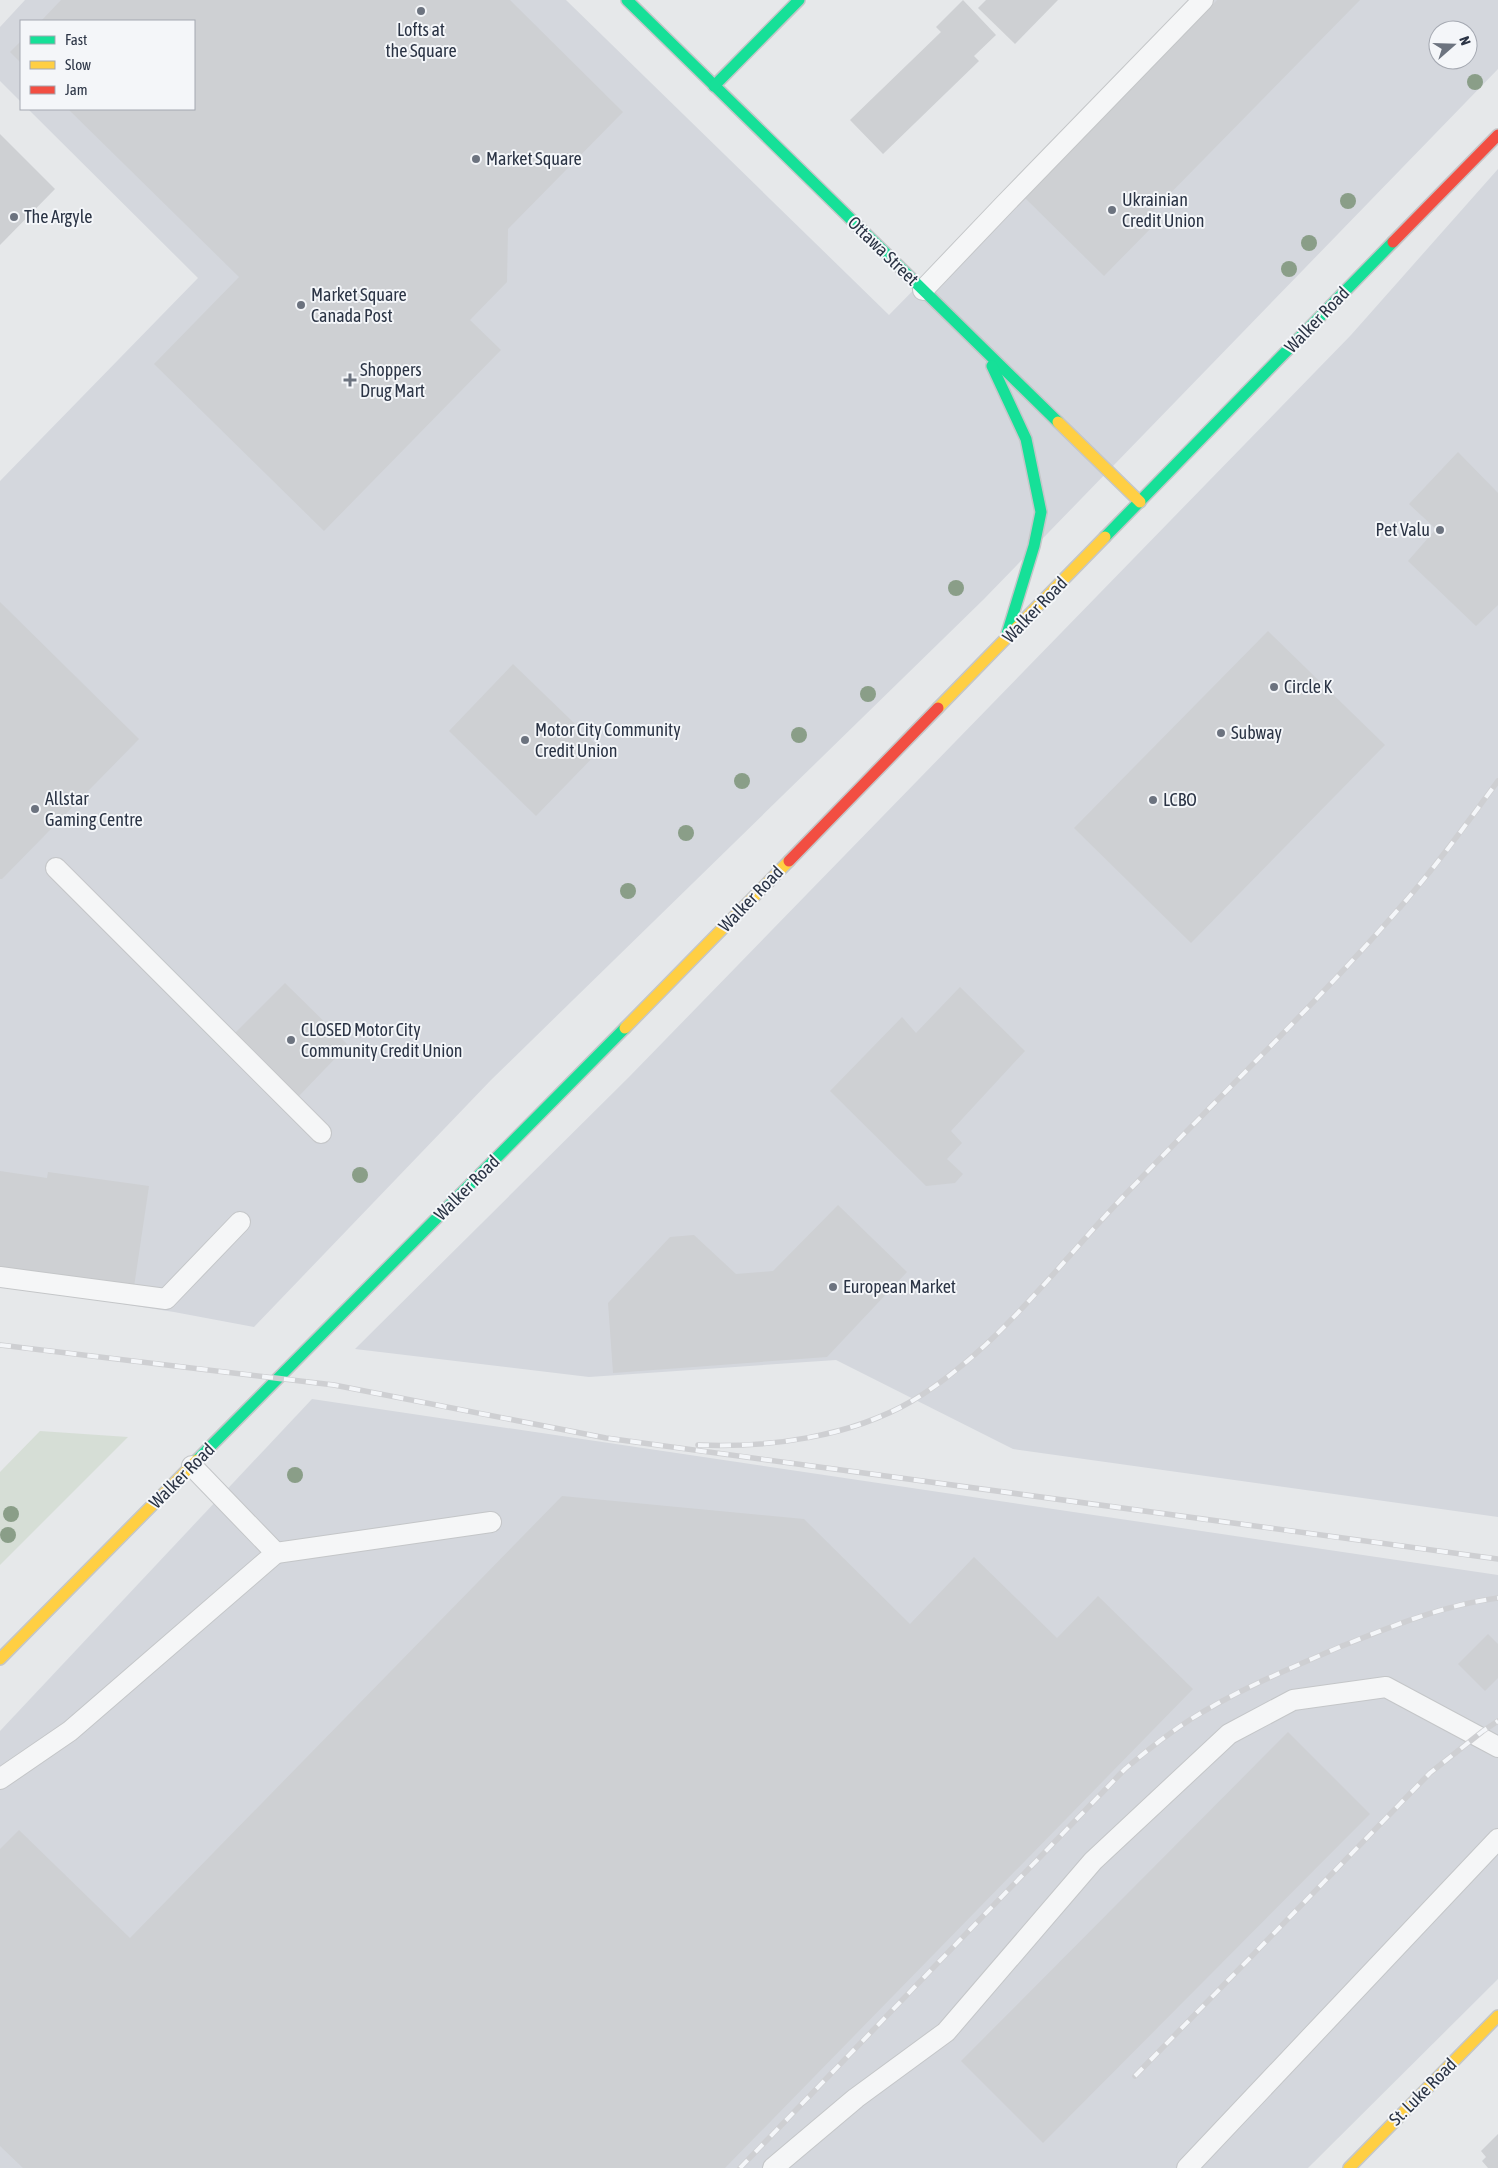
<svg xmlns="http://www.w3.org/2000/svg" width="1498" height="2168" font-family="'Asap Condensed',sans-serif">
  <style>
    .built { fill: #d4d7dd; fill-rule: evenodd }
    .green { fill: #d6ded6 }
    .building { fill: #ced0d3 }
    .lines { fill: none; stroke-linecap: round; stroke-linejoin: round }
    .lane-casing { stroke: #c4c6c8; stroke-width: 22 }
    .fast-casing { stroke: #c4c6c8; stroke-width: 14 }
    .slow-casing { stroke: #c4c6c8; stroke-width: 14 }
    .jam-casing { stroke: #c4c6c8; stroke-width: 14 }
    .lane { stroke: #f5f6f7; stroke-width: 20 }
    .fast { stroke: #16e098; stroke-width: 11 }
    .slow { stroke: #ffcf43; stroke-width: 11 }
    .jam { stroke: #f24e42; stroke-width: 11 }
    .rail-casing { stroke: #cecfd2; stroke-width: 5.5 }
    .rail { stroke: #f4f6f9; stroke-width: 4; stroke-dasharray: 11; stroke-linecap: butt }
    .tree { fill: #8a9e88 }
    .poi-dot { fill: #6c737f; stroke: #f4f6f9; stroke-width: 2 }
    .labels { text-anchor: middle; stroke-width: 4; stroke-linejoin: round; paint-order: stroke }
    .poi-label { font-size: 18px; fill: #2b3445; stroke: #f4f6f9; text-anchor: start }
    .street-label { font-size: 18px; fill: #2b3445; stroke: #f4f6f9 }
  </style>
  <rect width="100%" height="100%" fill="#e6e8ea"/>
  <!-- built -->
  <g class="built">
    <path d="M25,0H566L889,315L1198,0H1498V69L984,599L491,1080L254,1327L174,1312L0,1285V481L198,278L28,109H194V21H21V102L0,81V27ZM1438,30H1468V60H1438Z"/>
    <path d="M1498,169V1517L1013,1449L836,1360L589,1377L355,1349L629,1077L1351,335Z"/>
    <path d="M312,1399L1498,1575V1979L1308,2168H0V1731Z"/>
  </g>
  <!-- green -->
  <path class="green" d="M40,1431L128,1437L0,1565V1472Z"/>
  <!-- building -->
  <g class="building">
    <path d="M61,0H510L623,112L508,229L507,282L470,320L501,350L324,531L154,364L239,277L68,109H194V21H41Z"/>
    <path d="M963,0L996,35L974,56L979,61L883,154L850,120L941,32L936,27Z"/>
    <path d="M986,0H1058L1015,44L978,8Z"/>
    <path d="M1217,0H1360L1151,213L1159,220L1104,276L1024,197Z"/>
    <path d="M21,41V63L10,52Z"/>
    <path d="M0,134L55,189L0,245Z"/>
    <path d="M1458,452L1498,493V605L1476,626L1408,561L1436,529L1409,504Z"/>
    <path d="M0,602L139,739L2,879H0Z"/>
    <path d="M1268,631L1385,745L1191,943L1074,828Z"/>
    <path d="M513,664L601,749L536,816L449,731Z"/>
    <path d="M285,983L348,1045L298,1097L234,1034Z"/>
    <path d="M960,987L1025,1051L951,1131L962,1143L947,1159L963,1174L955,1183L926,1186L830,1091L902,1017L916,1033Z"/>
    <path d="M0,1171L47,1178L48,1172L149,1186L134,1287L0,1267Z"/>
    <path d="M838,1205L907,1272L827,1357L613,1373L608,1303L670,1237L694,1235L736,1274L773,1271Z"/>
    <path d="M562,1496L804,1519L910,1624L974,1557L1057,1638L1098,1596L1193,1689L725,2168H23L0,2146V1849L19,1830L130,1938Z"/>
    <path d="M1488,1634L1498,1644V1678L1485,1691L1458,1664Z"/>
    <path d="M1288,1732L1370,1814L1043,2143L961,2061Z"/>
    <path d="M1498,2134V2168H1488L1482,2161L1486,2157L1481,2151Z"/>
  </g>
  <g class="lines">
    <defs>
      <g id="lane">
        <path d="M923,290L1004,205L1203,0"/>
        <path d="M56,868L321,1133"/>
        <path d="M0,1277L166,1299L240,1222"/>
        <path d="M276,1553L491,1522"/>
        <path d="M0,1779L70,1731L276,1553L192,1466"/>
        <path d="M773,2168L856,2098L946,2032L1093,1861L1229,1734L1293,1700L1386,1687L1498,1747"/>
        <path d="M1187,2168L1498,1839"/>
      </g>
      <g id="fast">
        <path d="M627,0L1058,422"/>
        <path d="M714,86L799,0"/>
        <path d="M992,366L1026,439L1041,512L1034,546L1007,634"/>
        <path d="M1105,537L1393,242"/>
        <path d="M197,1460L625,1028"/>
      </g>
      <g id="slow">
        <path d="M1058,422L1140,502"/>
        <path d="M938,708L1105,537"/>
        <path d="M625,1028L789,861"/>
        <path d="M0,1659L197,1460"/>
        <path d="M1349,2168L1498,2016"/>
      </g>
      <g id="jam">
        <path d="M1393,242L1498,135"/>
        <path d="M789,861L938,708"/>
      </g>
    </defs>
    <!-- lane casing -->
    <use href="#lane" class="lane-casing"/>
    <!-- fast casing -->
    <use href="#fast" class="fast-casing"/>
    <!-- slow casing -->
    <use href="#slow" class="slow-casing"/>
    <!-- jam casing -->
    <use href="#jam" class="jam-casing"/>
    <!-- lane -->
    <use href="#lane" class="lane"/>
    <!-- fast -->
    <use href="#fast" class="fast"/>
    <!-- slow -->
    <use href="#slow" class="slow"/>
    <!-- jam -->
    <use href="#jam" class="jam"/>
    <defs>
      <g id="rail">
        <path d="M0,1345L334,1385L606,1438L1498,1559"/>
        <path d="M698,1445C769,1448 850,1437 912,1401C996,1351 1056,1267 1122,1198C1217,1098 1319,1002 1409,897C1441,860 1469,820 1498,781"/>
        <path d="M1135,2076L1430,1773L1483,1731L1498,1721"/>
        <path d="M740,2168L1125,1769C1146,1751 1168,1734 1191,1719C1239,1689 1291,1668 1342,1646C1392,1626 1444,1605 1498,1598"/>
      </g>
    </defs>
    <!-- rail casing -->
    <use href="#rail" class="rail-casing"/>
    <!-- rail -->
    <use href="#rail" class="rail"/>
  </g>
  <!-- trees -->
  <g class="tree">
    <circle cx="1475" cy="82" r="8"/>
    <circle cx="1348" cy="201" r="8"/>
    <circle cx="1309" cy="243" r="8"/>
    <circle cx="1289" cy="269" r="8"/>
    <circle cx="956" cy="588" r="8"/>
    <circle cx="868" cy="694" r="8"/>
    <circle cx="799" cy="735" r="8"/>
    <circle cx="742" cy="781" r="8"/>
    <circle cx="686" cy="833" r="8"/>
    <circle cx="628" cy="891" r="8"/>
    <circle cx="360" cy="1175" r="8"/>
    <circle cx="295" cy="1475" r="8"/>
    <circle cx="11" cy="1514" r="8"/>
    <circle cx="8" cy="1535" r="8"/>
  </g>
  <!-- markers -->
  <g class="poi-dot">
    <circle cx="421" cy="11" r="5"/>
    <circle cx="476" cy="159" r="5"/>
    <circle cx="1112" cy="210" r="5"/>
    <circle cx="14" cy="217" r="5"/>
    <circle cx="301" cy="305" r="5"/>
    <path d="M347.5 372.5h5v5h5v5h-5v5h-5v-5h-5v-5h5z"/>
    <circle cx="1440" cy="530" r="5"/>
    <circle cx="1274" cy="687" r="5"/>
    <circle cx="1221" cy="733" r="5"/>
    <circle cx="525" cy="740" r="5"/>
    <circle cx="1153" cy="800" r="5"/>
    <circle cx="35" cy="809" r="5"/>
    <circle cx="291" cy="1040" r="5"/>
    <circle cx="833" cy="1287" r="5"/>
  </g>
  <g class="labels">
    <!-- poi labels -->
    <g class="poi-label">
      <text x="421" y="36" text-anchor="middle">Lofts at<tspan x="421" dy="21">the Square</tspan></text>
      <text x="486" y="165">Market Square</text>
      <text x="1122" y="206">Ukrainian<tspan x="1122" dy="21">Credit Union</tspan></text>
      <text x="24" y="223">The Argyle</text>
      <text x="311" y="301">Market Square<tspan x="311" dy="21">Canada Post</tspan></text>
      <text x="360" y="376">Shoppers<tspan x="360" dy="21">Drug Mart</tspan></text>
      <text x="1430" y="536" text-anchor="end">Pet Valu</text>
      <text x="1284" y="693">Circle K</text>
      <text x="535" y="736">Motor City Community<tspan x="535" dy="21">Credit Union</tspan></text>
      <text x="1231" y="739">Subway</text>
      <text x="45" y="805">Allstar<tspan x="45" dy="21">Gaming Centre</tspan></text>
      <text x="1163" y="806">LCBO</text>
      <text x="301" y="1036">CLOSED Motor City<tspan x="301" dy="21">Community Credit Union</tspan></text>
      <text x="843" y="1293">European Market</text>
    </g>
    <!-- street labels -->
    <g class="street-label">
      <text transform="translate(883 251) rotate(44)" y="6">Ottawa Street</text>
      <text transform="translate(1317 320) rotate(-46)" y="6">Walker Road</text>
      <text transform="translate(1035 610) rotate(-46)" y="6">Walker Road</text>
      <text transform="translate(751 899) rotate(-46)" y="6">Walker Road</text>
      <text transform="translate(467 1188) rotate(-45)" y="6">Walker Road</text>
      <text transform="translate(182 1476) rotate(-45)" y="6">Walker Road</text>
      <text transform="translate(1423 2092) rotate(-45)" y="6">St. Luke Road</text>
    </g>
  </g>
  <!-- legend -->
  <rect x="20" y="20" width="175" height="90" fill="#f4f6f9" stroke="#a4a8b1"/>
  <rect x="30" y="36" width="25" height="8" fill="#16e098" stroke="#a4a8b1"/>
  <text x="65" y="45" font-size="15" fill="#2b3445">Fast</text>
  <rect x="30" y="61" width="25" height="8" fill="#ffcf43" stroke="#a4a8b1"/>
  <text x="65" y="70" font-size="15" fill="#2b3445">Slow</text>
  <rect x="30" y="86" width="25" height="8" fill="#f24e42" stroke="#a4a8b1"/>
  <text x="65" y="95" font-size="15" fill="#2b3445">Jam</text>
  <!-- north arrow -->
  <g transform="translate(1453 45) rotate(70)"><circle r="24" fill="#f4f6f9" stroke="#a4a8b1"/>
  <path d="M0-4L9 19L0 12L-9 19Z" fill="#6c737f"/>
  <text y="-8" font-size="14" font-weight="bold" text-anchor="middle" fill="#2b3445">N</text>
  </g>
</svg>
